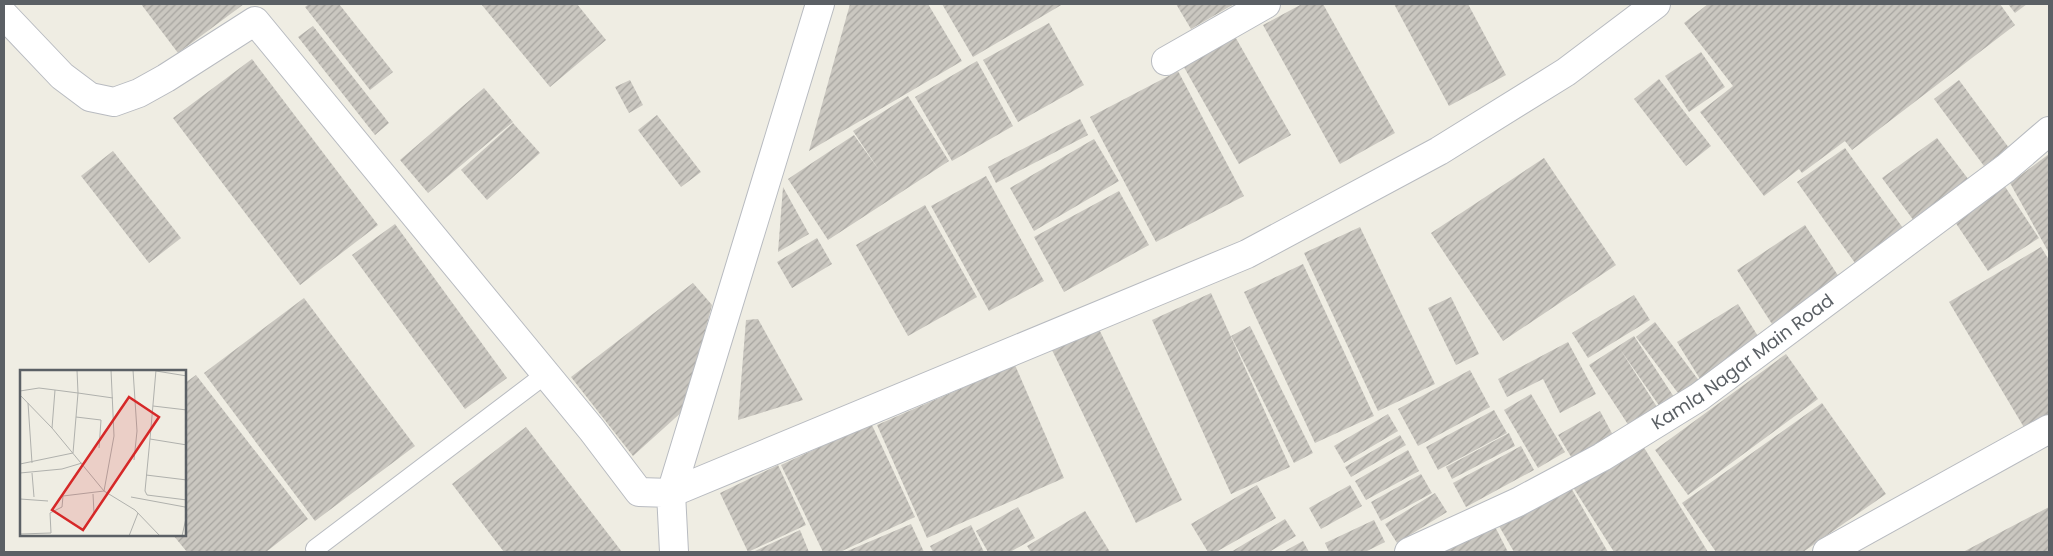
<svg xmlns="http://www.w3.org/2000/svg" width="2053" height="556" font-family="Poppins,sans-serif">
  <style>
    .building { fill: url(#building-hatch) }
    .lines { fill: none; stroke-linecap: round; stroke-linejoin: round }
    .service-casing { stroke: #b8bbc0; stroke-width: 20 }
    .minor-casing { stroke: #b8bbc0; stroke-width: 30 }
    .service { stroke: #fff; stroke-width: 18 }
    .minor { stroke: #fff; stroke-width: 28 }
    .labels { text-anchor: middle; stroke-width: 4; stroke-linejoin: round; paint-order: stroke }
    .street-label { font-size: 18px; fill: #5b6065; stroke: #fff }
    .inset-road { fill: none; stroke: #b0b1ad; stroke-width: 1 }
    .view { fill: #d62828; fill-opacity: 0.15; stroke: #d62828; stroke-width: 2.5 }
    .inset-edge { fill: none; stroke: #5b6065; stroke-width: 2.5 }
  </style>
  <defs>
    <pattern id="building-hatch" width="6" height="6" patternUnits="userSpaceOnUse" patternTransform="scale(1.25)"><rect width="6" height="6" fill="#cac7c0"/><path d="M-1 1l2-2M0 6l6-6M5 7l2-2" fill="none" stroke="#a7a5a0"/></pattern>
  </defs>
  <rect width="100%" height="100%" fill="#efede3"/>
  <!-- building -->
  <g class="building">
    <path d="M141,4H244L178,53Z"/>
    <path d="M309,4H339L393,72L370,90L305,7Z"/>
    <path d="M481,4H577L606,40L550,87Z"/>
    <path d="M850,4H928L962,61L809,151Z"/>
    <path d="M942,4H1063L973,57Z"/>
    <path d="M1176,4H1234L1191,29Z"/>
    <path d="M1302,4H1323L1395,133L1340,164L1263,25Z"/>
    <path d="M1394,4H1468L1506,75L1449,106Z"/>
    <path d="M1708,4H2000L2015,25L1852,150L1845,141L1802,173L1799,169L1764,196L1700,112L1733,86L1684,23Z"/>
    <path d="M2008,4H2027L2015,13Z"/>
    <path d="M1049,23L1084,85L1018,122L983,60Z"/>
    <path d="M313,26L389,123L375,135L298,37Z"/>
    <path d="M1233,33L1291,135L1239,164L1181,62Z"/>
    <path d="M1701,52L1725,87L1689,112L1665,76Z"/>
    <path d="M252,59L378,225L300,285L173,118Z"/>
    <path d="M977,61L1013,126L952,161L915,97Z"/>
    <path d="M1178,71L1244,196L1156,242L1090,117Z"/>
    <path d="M1659,79L1711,146L1686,166L1634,99Z"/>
    <path d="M630,80L643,105L629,113L615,87Z"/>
    <path d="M1959,80L2009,148L1984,166L1934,99Z"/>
    <path d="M484,88L513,122L428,193L400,160Z"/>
    <path d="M908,96L949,161L828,240L788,179L854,135L879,170L853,131Z"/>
    <path d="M657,115L701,172L681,187L638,130Z"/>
    <path d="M1080,119L1088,135L996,183L988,167Z"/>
    <path d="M513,123L540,153L487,200L461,170Z"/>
    <path d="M1937,138L1972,184L1917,225L1882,178Z"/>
    <path d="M1094,139L1119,181L1034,231L1010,188Z"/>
    <path d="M1845,148L1903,228L1855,263L1797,182Z"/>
    <path d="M113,151L181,238L149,263L81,176Z"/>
    <path d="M2049,154V253L2010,183Z"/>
    <path d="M1544,158L1616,265L1503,341L1431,233Z"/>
    <path d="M986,176L1044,281L989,311L931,206Z"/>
    <path d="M2004,185L2039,238L1988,271L1953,219Z"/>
    <path d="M783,187L809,234L778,252Z"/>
    <path d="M1119,191L1149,245L1064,292L1034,237Z"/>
    <path d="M925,205L977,297L908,336L856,245Z"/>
    <path d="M395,224L507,378L465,409L352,255Z"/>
    <path d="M1805,225L1841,280L1772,324L1737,270Z"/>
    <path d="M1360,227L1435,384L1378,411L1304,253Z"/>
    <path d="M817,238L832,264L792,288L777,262Z"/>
    <path d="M2041,247L2049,260V421L2028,434L1949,302Z"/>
    <path d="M1303,264L1374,416L1315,443L1244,292Z"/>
    <path d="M693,283L712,305L684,410L633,456L571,377Z"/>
    <path d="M1211,293L1290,467L1231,494L1152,320Z"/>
    <path d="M1634,295L1650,320L1588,358L1572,333Z"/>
    <path d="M1451,297L1479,354L1456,365L1428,308Z"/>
    <path d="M304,298L415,446L315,521L204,373Z"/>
    <path d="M1738,304L1761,341L1700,379L1677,342Z"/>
    <path d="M758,319L803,400L738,420L746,320Z"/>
    <path d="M1655,322L1700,382L1681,397L1636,337Z"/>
    <path d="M1097,325L1182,500L1136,523L1051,348Z"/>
    <path d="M1250,326L1313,453L1294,463L1231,336Z"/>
    <path d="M1634,336L1674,397L1660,407L1620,349L1659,410L1631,429L1589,365Z"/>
    <path d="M1568,342L1596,394L1560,413L1543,379L1507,397L1498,379Z"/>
    <path d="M1786,354L1818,399L1688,495L1655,450Z"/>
    <path d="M1015,365L1064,478L927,538L877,425Z"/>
    <path d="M1470,370L1490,407L1418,446L1398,409Z"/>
    <path d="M196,375L308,519L266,552H187L173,535H185V383Z"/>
    <path d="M1531,394L1565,452L1538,468L1504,410Z"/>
    <path d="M1822,403L1886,494L1803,552H1716L1682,503Z"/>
    <path d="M1494,410L1507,433L1438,470L1426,447Z"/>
    <path d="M1600,411L1614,437L1573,460L1558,435Z"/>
    <path d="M1388,414L1398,431L1344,463L1334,446Z"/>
    <path d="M871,423L915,517L840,552H823L781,465Z"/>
    <path d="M526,427L622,552H504L452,484Z"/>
    <path d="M1509,433L1515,446L1452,479L1446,467Z"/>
    <path d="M1400,435L1406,445L1351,477L1345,467Z"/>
    <path d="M1640,441L1708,552H1614L1571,484Z"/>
    <path d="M1521,446L1534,470L1466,507L1453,483Z"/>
    <path d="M1408,450L1419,471L1366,500L1355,481Z"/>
    <path d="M778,465L806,525L748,552L720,493Z"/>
    <path d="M1421,474L1432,493L1381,521L1371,502Z"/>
    <path d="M1257,485L1276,518L1216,552H1208L1191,524Z"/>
    <path d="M1350,485L1362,506L1321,529L1309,508Z"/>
    <path d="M1570,486L1608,552H1514L1499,526Z"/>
    <path d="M1435,493L1447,512L1397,543L1385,524Z"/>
    <path d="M1018,507L1035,538L1010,552H988L976,531Z"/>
    <path d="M2049,507V552H1963Z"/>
    <path d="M1085,511L1110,552H1031L1027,546Z"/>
    <path d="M1489,515L1508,552H1442L1437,543Z"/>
    <path d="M1285,519L1296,536L1269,552H1231Z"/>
    <path d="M1374,520L1385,542L1365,552H1329L1325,543Z"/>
    <path d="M911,524L924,552H845Z"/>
    <path d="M971,525L984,552H933L930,546Z"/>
    <path d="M800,530L809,552H753Z"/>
    <path d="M1303,541L1309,552H1283Z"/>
  </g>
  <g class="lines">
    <defs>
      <path id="service" d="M315,549L546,374"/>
      <g id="minor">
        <path d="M820,4L671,493L1247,254L1439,151L1566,72L1656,4"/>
        <path d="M4,15L62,76L90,97L114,102L139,93L166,78L255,21L592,430L639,492L671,493L674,552"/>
        <path d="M1166,61L1266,4"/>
        <path id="s1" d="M1409,552L1518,502L1602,457L1699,397L2006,168L2049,131"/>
        <path d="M1827,552L2049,429"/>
      </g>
    </defs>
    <!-- service casing -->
    <use href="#service" class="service-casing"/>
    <!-- minor casing -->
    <use href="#minor" class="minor-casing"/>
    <!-- service -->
    <use href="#service" class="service"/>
    <!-- minor -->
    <use href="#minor" class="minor"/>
  </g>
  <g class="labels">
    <!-- street labels -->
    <g class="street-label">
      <text dy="6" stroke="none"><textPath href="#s1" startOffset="385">Kamla Nagar Main Road</textPath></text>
    </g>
  </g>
  <!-- overview -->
  <g transform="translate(20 370)">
    <rect width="166" height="166" fill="#efede3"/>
    <path class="inset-road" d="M113,0L117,61L114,90M136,1L167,6M0,21L19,18L35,20M0,25L32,58L35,20L58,23L57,0M8,33L12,93M133,36L167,40M56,47L81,50L79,78M32,58L84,121L94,66L91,0M130,69L136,0M167,75L130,69L125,121L127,125L167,130M0,94L53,83L58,23L93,28M0,103L42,99L62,93M12,103L14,127M126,105L167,110M73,124L74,143M111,127L165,137M0,129L28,131M0,164L31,163L30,143L42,137L43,126L84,121L115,140L140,166M109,166L118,143M162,166L167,144"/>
    <path class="view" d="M109,27L139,47L63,160L32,140Z"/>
    <rect width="166" height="166" class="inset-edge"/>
  </g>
  <!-- border -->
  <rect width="2053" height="556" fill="none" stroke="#5b6065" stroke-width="10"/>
</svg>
